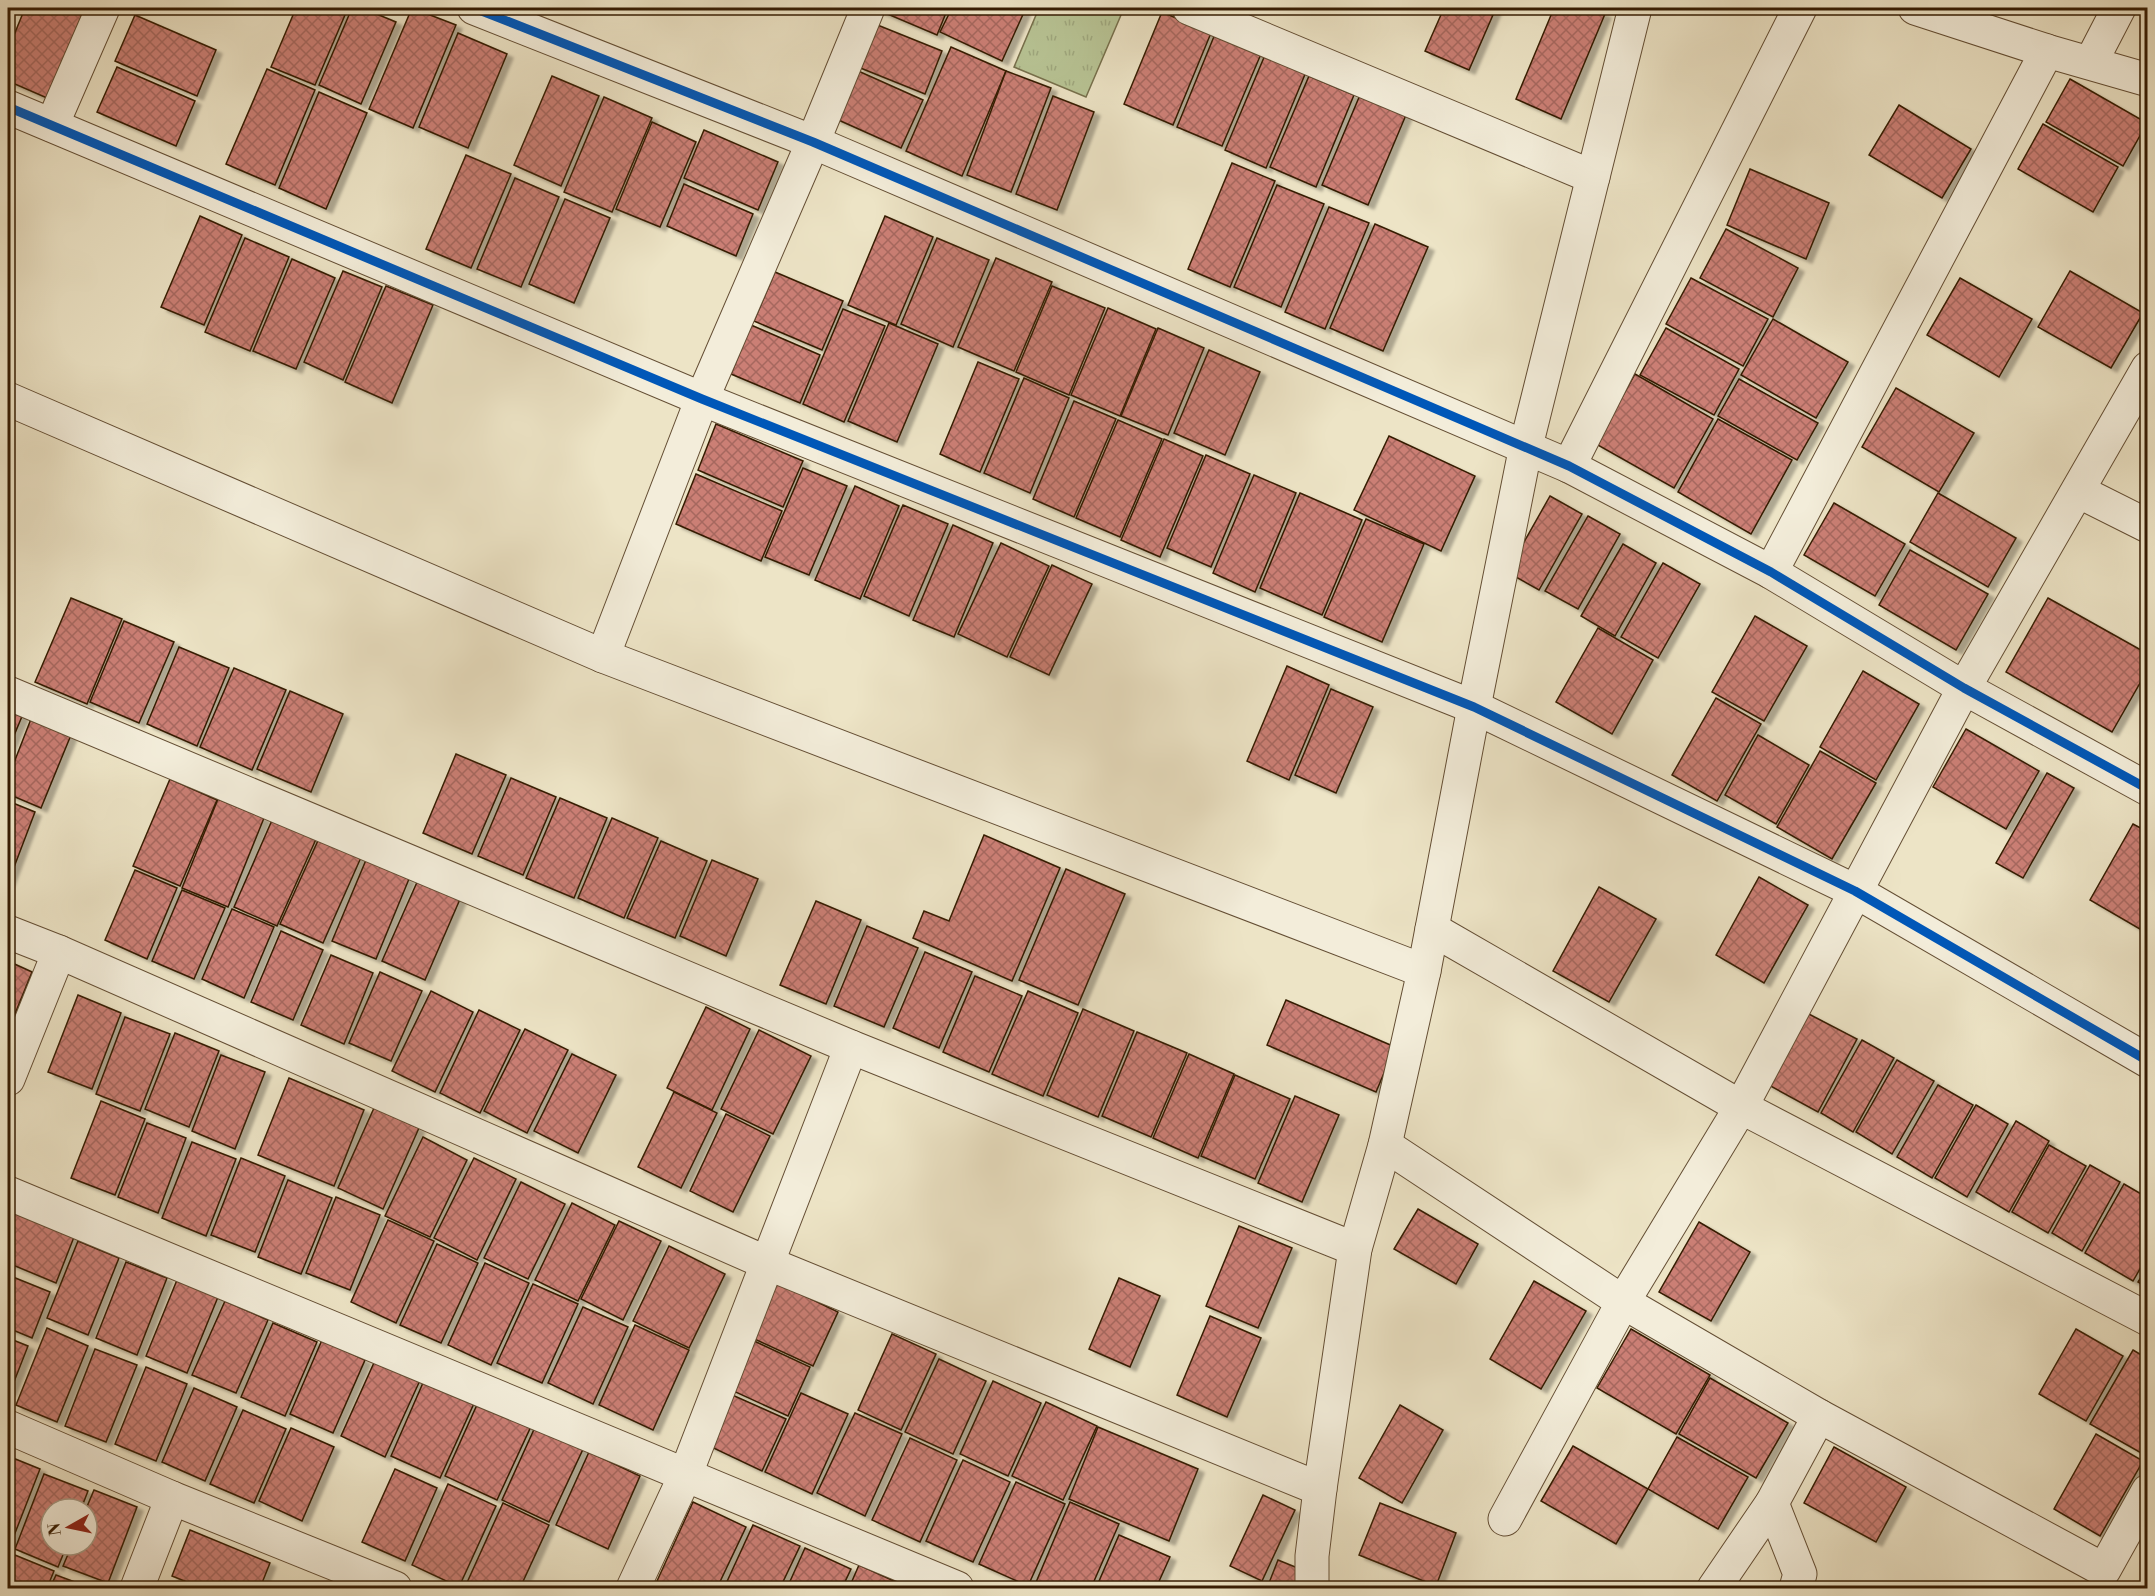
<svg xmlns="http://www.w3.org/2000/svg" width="2155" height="1596" font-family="'Libre Bodoni',serif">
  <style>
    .grass { fill: url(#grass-tufts); stroke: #77704c; stroke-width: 1.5 }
    .building { fill: url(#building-cross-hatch); stroke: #361c03; stroke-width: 1.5; filter: url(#shadow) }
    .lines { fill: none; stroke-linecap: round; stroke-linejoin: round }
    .street-casing { stroke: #644e34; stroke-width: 35 }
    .street { stroke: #f3edda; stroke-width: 33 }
    .cycleway-casing { stroke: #f3edda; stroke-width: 13 }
    .cycleway { stroke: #0057b8; stroke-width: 9 }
  </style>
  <defs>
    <pattern id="grass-tufts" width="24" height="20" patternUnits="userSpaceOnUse" patternTransform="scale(1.5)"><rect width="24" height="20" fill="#b8c495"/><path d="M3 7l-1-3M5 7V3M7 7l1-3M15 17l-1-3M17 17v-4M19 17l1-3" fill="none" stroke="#9fa87f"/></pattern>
    <pattern id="building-cross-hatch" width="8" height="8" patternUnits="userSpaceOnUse" patternTransform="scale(1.5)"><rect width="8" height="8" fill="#cb7f75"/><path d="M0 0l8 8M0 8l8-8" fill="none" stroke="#a6675e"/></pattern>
    <filter id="shadow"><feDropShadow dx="6" dy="4" stdDeviation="1.5" flood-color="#0004"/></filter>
  </defs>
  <rect width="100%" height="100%" fill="#ede4c6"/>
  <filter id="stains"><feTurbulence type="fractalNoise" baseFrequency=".00333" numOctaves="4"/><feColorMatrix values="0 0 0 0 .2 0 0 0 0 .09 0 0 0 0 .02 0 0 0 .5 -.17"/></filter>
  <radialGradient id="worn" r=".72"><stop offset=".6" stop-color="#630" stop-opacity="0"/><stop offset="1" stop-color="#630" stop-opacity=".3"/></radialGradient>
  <!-- grass -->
  <path class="grass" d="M1039,8H1124L1086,97L1014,67Z"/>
  <!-- building -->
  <g class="building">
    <path d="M25,8H85L47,98L8,81V50Z"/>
    <path d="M296,8H348L315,85L271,67Z"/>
    <path d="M352,8H362L396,22L361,104L319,85Z"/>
    <path d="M412,8L456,25L413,128L369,109Z"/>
    <path d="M880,8H948L937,35L878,10Z"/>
    <path d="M952,8H1020L1025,10L1002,61L940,32Z"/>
    <path d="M1444,8H1496L1469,70L1425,51Z"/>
    <path d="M1554,8H1590L1605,14L1561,119L1516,99Z"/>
    <path d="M1162,12L1211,33L1173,125L1124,104Z"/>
    <path d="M135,15L216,50L197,96L115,61Z"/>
    <path d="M875,24L942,51L925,94L858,67Z"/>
    <path d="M458,33L507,54L468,148L419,127Z"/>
    <path d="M1215,34L1261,54L1222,146L1177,127Z"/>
    <path d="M951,47L1006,71L962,176L906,151Z"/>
    <path d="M1265,55L1306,72L1266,168L1225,150Z"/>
    <path d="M117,67L195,101L176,146L97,112Z"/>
    <path d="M267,69L315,90L275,185L226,164Z"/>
    <path d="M856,70L923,100L901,148L834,118Z"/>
    <path d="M1006,71L1051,88L1011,192L967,175Z"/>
    <path d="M552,76L599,96L561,186L514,165Z"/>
    <path d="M1309,76L1354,95L1316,187L1270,167Z"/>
    <path d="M2070,79L2147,123L2123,166L2046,122Z"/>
    <path d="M319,92L367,113L326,209L279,188Z"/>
    <path d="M1360,95L1406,115L1368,205L1322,185Z"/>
    <path d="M1053,96L1094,112L1057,210L1016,194Z"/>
    <path d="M604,97L652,118L612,212L564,192Z"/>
    <path d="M1899,105L1971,149L1942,198L1869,155Z"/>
    <path d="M652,122L696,142L660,227L616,209Z"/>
    <path d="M2043,124L2118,167L2093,212L2018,169Z"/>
    <path d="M704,130L778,162L758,210L684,178Z"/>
    <path d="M466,155L511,174L471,268L426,249Z"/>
    <path d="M1232,163L1275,181L1230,287L1188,269Z"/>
    <path d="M1750,169L1829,203L1806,259L1727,225Z"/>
    <path d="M515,178L559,197L521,287L477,269Z"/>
    <path d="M684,184L753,214L736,256L667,226Z"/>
    <path d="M1277,185L1324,204L1281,307L1234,287Z"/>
    <path d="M565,199L610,218L574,303L529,284Z"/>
    <path d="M1329,207L1369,223L1325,329L1285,312Z"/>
    <path d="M200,216L242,235L204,325L161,307Z"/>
    <path d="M885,216L933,237L896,325L848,305Z"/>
    <path d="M1375,224L1428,247L1383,351L1330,328Z"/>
    <path d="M1726,229L1798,268L1773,317L1700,278Z"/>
    <path d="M245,238L289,257L250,351L205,332Z"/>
    <path d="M937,238L989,260L953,347L901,324Z"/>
    <path d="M996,258L1052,282L1014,371L958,347Z"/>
    <path d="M292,259L335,278L296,369L253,351Z"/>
    <path d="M343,271L382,287L343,380L304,362Z"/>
    <path d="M2070,271L2143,313L2111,368L2038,327Z"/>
    <path d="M775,272L843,301L822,350L754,321Z"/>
    <path d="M1691,278L1768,319L1743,366L1666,324Z"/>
    <path d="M1960,278L2032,319L1999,377L1927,335Z"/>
    <path d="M386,286L433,305L392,403L345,382Z"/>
    <path d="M1052,286L1105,308L1069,395L1016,372Z"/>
    <path d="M1108,308L1156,329L1120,416L1071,395Z"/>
    <path d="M843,309L885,326L844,422L803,404Z"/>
    <path d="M1773,319L1848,362L1816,418L1741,375Z"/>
    <path d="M889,323L938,344L897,442L848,421Z"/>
    <path d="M751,325L820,355L800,403L731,374Z"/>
    <path d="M1158,328L1204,348L1168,435L1121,416Z"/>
    <path d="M1666,328L1739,369L1714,415L1640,375Z"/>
    <path d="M1209,350L1260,372L1225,455L1174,433Z"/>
    <path d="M978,362L1019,379L980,472L940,454Z"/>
    <path d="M1635,374L1713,419L1674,488L1596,444Z"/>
    <path d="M1024,378L1069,398L1030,493L984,473Z"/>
    <path d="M1739,379L1818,423L1797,460L1718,416Z"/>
    <path d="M1896,388L1974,433L1939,492L1862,447Z"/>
    <path d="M1074,401L1116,419L1074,517L1033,499Z"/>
    <path d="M1718,419L1792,460L1751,534L1678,492Z"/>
    <path d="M1118,420L1162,439L1120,537L1076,518Z"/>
    <path d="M716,424L803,461L783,507L698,470Z"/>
    <path d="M1389,436L1475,476L1441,551L1354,510Z"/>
    <path d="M1164,439L1203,456L1160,557L1121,540Z"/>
    <path d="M1206,455L1250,474L1211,567L1167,548Z"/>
    <path d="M803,468L847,486L809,575L765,557Z"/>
    <path d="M696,474L782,511L761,561L676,524Z"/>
    <path d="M1254,475L1296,493L1255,592L1213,573Z"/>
    <path d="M855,486L899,506L860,599L815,580Z"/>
    <path d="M1300,493L1362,520L1322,615L1260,588Z"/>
    <path d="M1938,493L2016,538L1988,587L1910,542Z"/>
    <path d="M1550,496L1582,514L1539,590L1507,572Z"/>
    <path d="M1834,503L1905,544L1875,596L1804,555Z"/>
    <path d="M903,505L948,524L909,616L864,596Z"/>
    <path d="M1588,516L1620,534L1578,609L1545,591Z"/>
    <path d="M1366,519L1424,544L1382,642L1324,617Z"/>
    <path d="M953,525L993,543L954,637L913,620Z"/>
    <path d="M1001,543L1049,566L1007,657L958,634Z"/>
    <path d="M1623,544L1656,563L1615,636L1581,616Z"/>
    <path d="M1910,550L1988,594L1956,650L1879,605Z"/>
    <path d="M1663,563L1700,584L1658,658L1621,637Z"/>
    <path d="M1052,565L1092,584L1049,675L1010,657Z"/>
    <path d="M71,598L122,619L87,704L35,682Z"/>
    <path d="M2048,598L2148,654V669L2112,732L2006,672Z"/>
    <path d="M1755,616L1807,646L1764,721L1712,692Z"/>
    <path d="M124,621L174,642L139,723L90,702Z"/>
    <path d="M1598,628L1653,660L1612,734L1556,702Z"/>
    <path d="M179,647L229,668L197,746L147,724Z"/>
    <path d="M1287,666L1329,685L1289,780L1247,761Z"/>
    <path d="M234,668L286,690L252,770L200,747Z"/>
    <path d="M1863,671L1919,704L1876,780L1820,747Z"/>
    <path d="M1331,689L1373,707L1336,793L1295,775Z"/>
    <path d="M290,691L343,714L311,792L257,769Z"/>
    <path d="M1716,698L1761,724L1717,801L1672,775Z"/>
    <path d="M8,708L23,714L8,750Z"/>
    <path d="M31,719L71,735L41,808L8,794V778Z"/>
    <path d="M1966,729L2039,771L2006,829L1933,787Z"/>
    <path d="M1758,735L1809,765L1776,824L1725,795Z"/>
    <path d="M1820,751L1876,783L1832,859L1777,827Z"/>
    <path d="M456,754L506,775L472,854L423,833Z"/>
    <path d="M2047,773L2074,788L2023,878L1996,863Z"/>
    <path d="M511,778L556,797L523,875L478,856Z"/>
    <path d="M170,779L217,800L180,886L133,866Z"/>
    <path d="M560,798L607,818L574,898L526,878Z"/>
    <path d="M218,799L264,818L228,907L182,888Z"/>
    <path d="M8,801L35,812L8,883Z"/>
    <path d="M273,818L317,837L277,926L234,907Z"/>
    <path d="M612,818L658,838L624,918L578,898Z"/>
    <path d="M2133,824L2148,832V928L2145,932L2090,900Z"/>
    <path d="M321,834L363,853L323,943L280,924Z"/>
    <path d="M984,835L1060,868L1012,981L913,938L924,911L949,921Z"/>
    <path d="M661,841L707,861L675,938L627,918Z"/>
    <path d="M366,860L409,879L376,959L332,941Z"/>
    <path d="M712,860L758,879L726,956L680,936Z"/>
    <path d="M1066,869L1125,894L1078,1005L1019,980Z"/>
    <path d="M135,870L177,888L147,959L105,940Z"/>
    <path d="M422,871L464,890L425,980L382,961Z"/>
    <path d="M1759,877L1808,905L1764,983L1716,955Z"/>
    <path d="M1599,887L1656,919L1609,1002L1553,971Z"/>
    <path d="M182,890L225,908L194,979L152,961Z"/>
    <path d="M816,901L861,920L826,1004L780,985Z"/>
    <path d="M232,909L274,927L244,998L202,979Z"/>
    <path d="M867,926L918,948L884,1027L834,1006Z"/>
    <path d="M281,931L323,950L293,1020L251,1002Z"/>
    <path d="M925,952L972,972L939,1048L893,1028Z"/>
    <path d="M331,955L373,973L344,1044L301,1025Z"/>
    <path d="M8,961L32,972L8,1031Z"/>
    <path d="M380,972L422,991L391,1061L349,1043Z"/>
    <path d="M975,976L1022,996L989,1072L943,1052Z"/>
    <path d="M431,991L473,1012L435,1092L392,1071Z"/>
    <path d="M1028,991L1078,1013L1043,1096L992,1074Z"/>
    <path d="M78,995L121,1013L92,1089L48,1072Z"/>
    <path d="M1286,1000L1395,1047L1376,1092L1267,1045Z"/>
    <path d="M706,1007L750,1029L712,1110L667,1088Z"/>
    <path d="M1083,1009L1134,1031L1098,1117L1047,1095Z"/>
    <path d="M479,1010L520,1030L480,1113L440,1093Z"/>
    <path d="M1803,1011L1857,1039L1818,1112L1765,1083Z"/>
    <path d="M125,1017L170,1034L140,1111L96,1094Z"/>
    <path d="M525,1029L568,1050L527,1133L484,1111Z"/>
    <path d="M759,1030L811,1056L773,1134L721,1109Z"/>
    <path d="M1137,1032L1187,1053L1151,1137L1102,1116Z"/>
    <path d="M175,1033L219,1051L189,1127L145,1109Z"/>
    <path d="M1862,1040L1894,1058L1853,1132L1821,1113Z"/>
    <path d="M572,1054L616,1075L578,1153L534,1131Z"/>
    <path d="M1189,1054L1234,1074L1198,1158L1153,1138Z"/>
    <path d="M221,1055L265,1072L235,1149L192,1131Z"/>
    <path d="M1897,1060L1934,1081L1892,1154L1856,1132Z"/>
    <path d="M1235,1075L1290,1099L1255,1179L1201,1156Z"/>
    <path d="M289,1078L364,1110L334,1186L258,1155Z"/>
    <path d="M1938,1085L1973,1105L1932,1178L1897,1157Z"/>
    <path d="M674,1092L717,1113L681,1188L638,1167Z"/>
    <path d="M1295,1096L1339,1115L1302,1202L1258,1183Z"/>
    <path d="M101,1101L145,1119L115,1195L71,1178Z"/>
    <path d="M1976,1105L2008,1124L1967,1197L1935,1178Z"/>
    <path d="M374,1108L419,1128L383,1209L338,1188Z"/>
    <path d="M726,1114L770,1136L733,1212L690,1191Z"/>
    <path d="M2016,1121L2049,1141L2009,1212L1976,1192Z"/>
    <path d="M147,1123L186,1138L158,1213L118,1197Z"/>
    <path d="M423,1137L467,1160L430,1237L385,1216Z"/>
    <path d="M192,1142L236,1159L206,1236L162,1218Z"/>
    <path d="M2049,1145L2086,1166L2048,1233L2012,1212Z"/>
    <path d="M241,1158L285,1176L255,1252L211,1235Z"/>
    <path d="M474,1158L516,1179L477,1260L434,1238Z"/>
    <path d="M2090,1165L2120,1182L2082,1251L2052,1233Z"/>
    <path d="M288,1180L332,1198L301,1274L258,1257Z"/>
    <path d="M521,1182L565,1204L528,1279L484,1258Z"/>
    <path d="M2124,1184L2148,1198V1255L2133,1281L2085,1253Z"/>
    <path d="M336,1197L380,1215L350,1290L306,1273Z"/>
    <path d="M572,1203L615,1225L578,1301L535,1280Z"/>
    <path d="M1418,1209L1478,1244L1456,1284L1394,1249Z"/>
    <path d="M8,1210L74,1237L56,1283L8,1263Z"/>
    <path d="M388,1220L434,1241L396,1323L351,1302Z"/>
    <path d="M619,1221L661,1241L623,1320L581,1299Z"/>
    <path d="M1699,1222L1750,1252L1711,1321L1659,1292Z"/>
    <path d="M1239,1226L1292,1248L1258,1328L1206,1306Z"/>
    <path d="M78,1241L119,1258L88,1335L47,1318Z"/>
    <path d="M437,1244L478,1263L441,1343L400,1325Z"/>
    <path d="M669,1246L725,1274L689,1348L633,1321Z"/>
    <path d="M126,1262L167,1278L137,1355L96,1338Z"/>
    <path d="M485,1263L529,1283L491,1365L448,1345Z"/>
    <path d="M2148,1266V1288L2138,1282Z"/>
    <path d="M8,1275L50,1292L32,1338L8,1328Z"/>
    <path d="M1119,1278L1160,1296L1130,1367L1089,1349Z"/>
    <path d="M177,1280L218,1297L187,1373L146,1356Z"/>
    <path d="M1534,1281L1586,1311L1541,1389L1490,1359Z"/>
    <path d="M776,1282L838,1312L813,1366L750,1337Z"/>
    <path d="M533,1284L578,1304L542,1383L497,1363Z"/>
    <path d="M225,1301L268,1320L236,1393L192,1375Z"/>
    <path d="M583,1307L628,1327L593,1404L548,1383Z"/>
    <path d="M1210,1316L1261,1338L1227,1417L1177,1395Z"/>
    <path d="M273,1323L317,1342L285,1416L241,1397Z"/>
    <path d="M635,1325L689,1350L653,1430L599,1405Z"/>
    <path d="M47,1328L88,1346L57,1422L16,1405Z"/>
    <path d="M1631,1329L1710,1375L1676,1434L1597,1388Z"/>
    <path d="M2076,1329L2123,1356L2086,1421L2039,1394Z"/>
    <path d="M892,1334L936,1354L901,1430L858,1410Z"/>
    <path d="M8,1338L28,1346L10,1392L8,1391Z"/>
    <path d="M322,1340L365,1360L333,1433L290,1414Z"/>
    <path d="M752,1340L810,1367L788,1416L729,1389Z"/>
    <path d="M95,1349L137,1365L106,1442L65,1426Z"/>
    <path d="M2133,1350L2148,1359V1447L2143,1454L2090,1424Z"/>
    <path d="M377,1356L422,1376L385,1457L341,1436Z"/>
    <path d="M939,1359L986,1381L953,1454L905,1432Z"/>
    <path d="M146,1367L187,1384L156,1461L115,1444Z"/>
    <path d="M426,1376L476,1399L440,1478L391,1456Z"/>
    <path d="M1710,1378L1788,1423L1756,1478L1679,1434Z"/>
    <path d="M993,1381L1041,1403L1008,1476L960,1454Z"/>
    <path d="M194,1388L237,1407L205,1481L162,1462Z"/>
    <path d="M801,1393L848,1414L812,1494L765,1472Z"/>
    <path d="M730,1394L786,1419L762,1471L707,1445Z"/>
    <path d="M480,1398L533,1422L497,1500L445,1476Z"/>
    <path d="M1046,1402L1097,1426L1063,1500L1012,1476Z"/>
    <path d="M1400,1405L1443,1430L1402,1503L1359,1478Z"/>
    <path d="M243,1410L286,1429L254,1503L210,1484Z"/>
    <path d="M855,1413L902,1434L865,1516L817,1493Z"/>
    <path d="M536,1425L584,1447L549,1522L502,1500Z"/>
    <path d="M1098,1427L1198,1469L1169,1541L1069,1499Z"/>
    <path d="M291,1428L334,1447L302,1521L259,1501Z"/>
    <path d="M2096,1434L2143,1461L2100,1536L2054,1509Z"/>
    <path d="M1677,1437L1748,1477L1718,1529L1648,1489Z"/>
    <path d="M910,1438L957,1460L920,1542L872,1520Z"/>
    <path d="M1573,1446L1648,1489L1616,1544L1541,1501Z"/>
    <path d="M1834,1447L1906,1487L1876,1542L1804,1503Z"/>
    <path d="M589,1452L640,1476L608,1549L556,1525Z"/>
    <path d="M8,1456L40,1469L10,1546L8,1545Z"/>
    <path d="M963,1460L1010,1482L973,1562L926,1541Z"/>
    <path d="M395,1469L437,1488L405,1561L362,1542Z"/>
    <path d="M44,1474L88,1491L81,1509H51V1545H67L58,1567L15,1549Z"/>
    <path d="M1016,1482L1065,1504L1028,1586L979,1564Z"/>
    <path d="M448,1484L496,1506L459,1587L412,1565Z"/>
    <path d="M94,1490L137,1507L108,1583L63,1566L72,1545H87L86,1509Z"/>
    <path d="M1263,1495L1295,1510L1262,1581L1230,1566Z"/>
    <path d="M693,1502L746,1527L717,1588H674L657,1581Z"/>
    <path d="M1070,1502L1119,1524L1091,1588H1038L1034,1587Z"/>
    <path d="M503,1503L549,1525L520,1588H468L465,1587Z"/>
    <path d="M1380,1503L1456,1533L1436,1586L1359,1555Z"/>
    <path d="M753,1525L800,1546L780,1588H724Z"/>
    <path d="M190,1530L270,1563L260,1588H202L172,1576Z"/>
    <path d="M1119,1535L1170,1557L1156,1588H1096Z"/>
    <path d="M805,1548L851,1569L842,1588H787Z"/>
    <path d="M10,1553L54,1571L47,1588H8V1560Z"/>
    <path d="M1278,1560L1305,1571L1298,1588H1267Z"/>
    <path d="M859,1565L905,1586L904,1588H849Z"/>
    <path d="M56,1575L91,1588H50Z"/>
    <path d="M1439,1582L1471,1588H1438Z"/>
  </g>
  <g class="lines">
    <defs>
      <g id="street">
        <path d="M474,8L813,142L1569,466L1771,572L1964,688L2148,789"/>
        <path d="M1189,8L1593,177"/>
        <path d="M1915,8L2047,51L2148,80"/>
        <path d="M2091,62L2119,8"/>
        <path d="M8,107L702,399L1474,707L1855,891L2148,1061"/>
        <path d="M52,125L103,8"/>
        <path d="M8,399L603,656L1424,971"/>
        <path d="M1569,466L1800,8"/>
        <path d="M2078,491L2148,526"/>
        <path d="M1771,572L2047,51"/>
        <path d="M603,656L702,399L813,142L868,8"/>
        <path d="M8,693L851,1047L1355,1249"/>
        <path d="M1432,929L1741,1107L2148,1319"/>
        <path d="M8,932L59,952L767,1263L1320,1489"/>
        <path d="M8,1079L59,952"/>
        <path d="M1385,1145L1623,1302L1819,1416L2104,1570L2148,1491"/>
        <path d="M8,1193L957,1588"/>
        <path d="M8,1427L172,1498L395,1588"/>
        <path d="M1772,1503L1800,1574L1796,1588"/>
        <path d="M1505,1519L1623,1302L1741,1107L1964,688L2148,368"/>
        <path d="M137,1588L172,1498"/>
        <path d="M633,1588L685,1476L851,1047"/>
        <path d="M1312,1588V1556L1320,1489L1355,1249L1385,1145L1424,971L1474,707L1526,446L1635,8"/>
        <path d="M1714,1588L1772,1503L1819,1416"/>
      </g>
    </defs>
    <!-- street casing -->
    <use href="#street" class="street-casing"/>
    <!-- street -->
    <use href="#street" class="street"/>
    <defs>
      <g id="cycleway">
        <path d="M474,8L813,142L1569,466L1771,572L1964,688L2148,789"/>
        <path d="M8,107L702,399L1474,707L1855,891L2148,1061"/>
      </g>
    </defs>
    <!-- cycleway casing -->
    <use href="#cycleway" class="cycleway-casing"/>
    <!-- cycleway -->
    <use href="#cycleway" class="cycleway"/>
  </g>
  <!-- margin -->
  <rect width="2155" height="1596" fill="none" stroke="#ede4c6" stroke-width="30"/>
  <rect x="9" y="9" width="2137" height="1578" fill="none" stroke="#361c03" stroke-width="3"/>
  <rect x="15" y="15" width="2125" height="1566" fill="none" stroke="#361c03" stroke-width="1.5"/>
  <!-- north arrow -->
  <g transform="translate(69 1527) rotate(261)"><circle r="28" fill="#f3edda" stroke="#a79984" stroke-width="1.5"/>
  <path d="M0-4.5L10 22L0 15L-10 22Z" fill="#8f2418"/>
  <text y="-9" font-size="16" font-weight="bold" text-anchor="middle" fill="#361c03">N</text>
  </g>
  <rect width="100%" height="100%" filter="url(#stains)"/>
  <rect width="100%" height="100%" fill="url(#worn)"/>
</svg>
